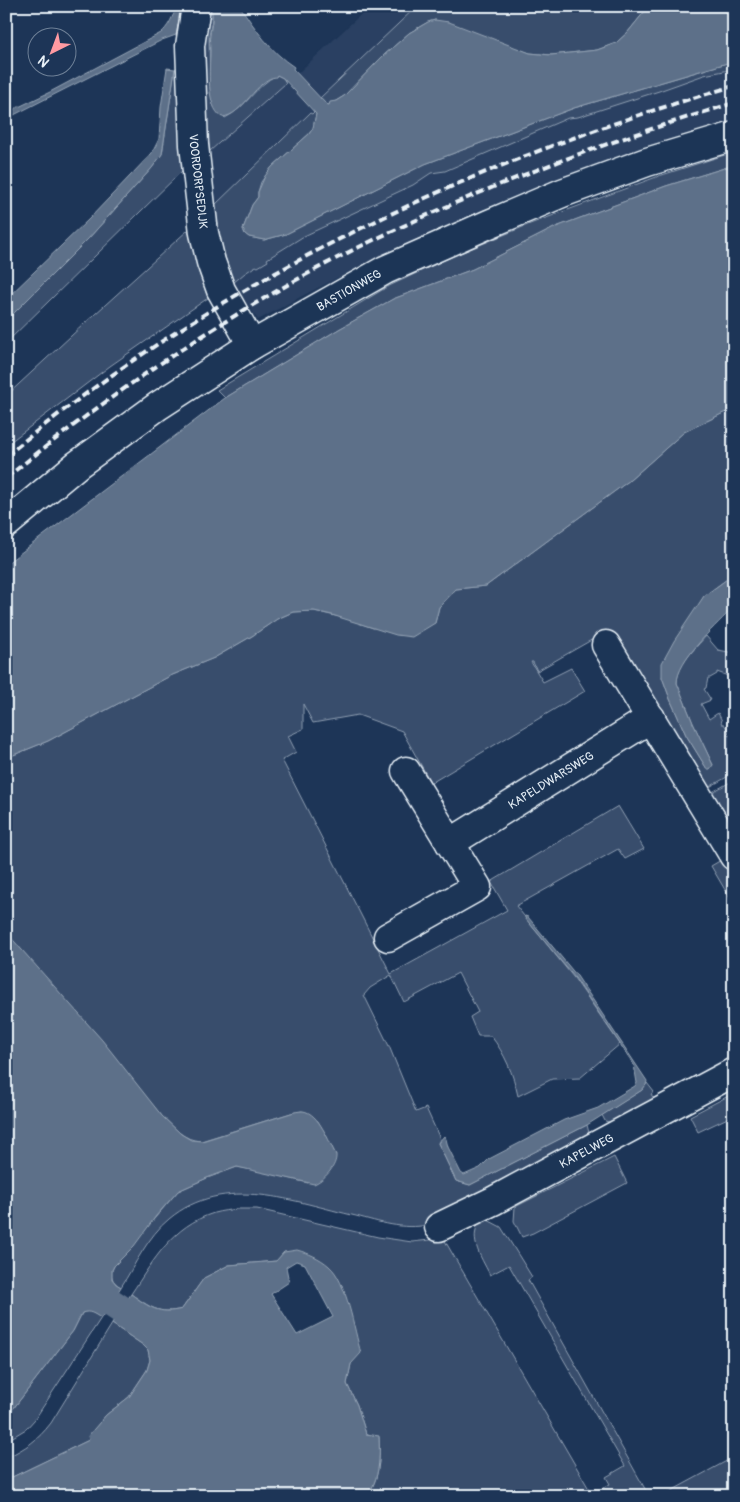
<svg xmlns="http://www.w3.org/2000/svg" width="740" height="1502" font-family="Pangolin,sans-serif">
  <style>
    .built { fill: #2a4162 }
    .green { fill: #374d6c; stroke: #909fb2 }
    .water { fill: #5d7089; stroke: #95a4b5; fill-rule: evenodd }
    .lines { fill: none; stroke-linecap: round; stroke-linejoin: round }
    .canal { stroke: #5d7089; stroke-width: 29 }
    .minor-casing { stroke: #e8f1f8; stroke-width: 31 }
    .minor { stroke: #1d3557; stroke-width: 28 }
    .rail { stroke: #e8f1f8; stroke-width: 4; stroke-dasharray: 8 4; stroke-linecap: butt }
    .labels { text-anchor: middle; stroke-width: 5; stroke-linejoin: round; paint-order: stroke }
    .street-label { font-size: 12px; fill: #e8f1f8; stroke: #1d3557 }
  </style>
  <rect width="100%" height="100%" fill="#1d3557"/>
  <filter id="ink" filterUnits="userSpaceOnUse"><feTurbulence type="fractalNoise" baseFrequency=".02" numOctaves="2"/><feDisplacementMap in="SourceGraphic" scale="10" xChannelSelector="R" yChannelSelector="G"/><feConvolveMatrix kernelMatrix="1 2 1 2 8 2 1 2 1" color-interpolation-filters="sRGB"/></filter>
  <g filter="url(#ink)">
    <!-- built -->
    <path class="built" d="M370,6H734V120L612,159L495,204L394,249L304,295L258,320L233,283L223,254L216,220L210,151L286,83L289,86L299,77L297,74Z"/>
    <!-- green -->
    <g class="green">
      <path d="M204,6H210L212,9V18L209,36L210,88L213,105L225,118C246,108 256,85 277,75L283,78L286,83L210,151L208,138L205,132L201,32Z"/>
      <path d="M417,6H649L628,32L616,43L597,50L551,55L530,53L435,20L428,22L409,33L383,56L344,96L329,105L326,104L320,98Z"/>
      <path d="M734,61V69L704,75L659,91L578,117L568,118L445,171L431,173L413,185L304,236L267,259L268,261L258,267L256,266L245,273L233,283L220,240L215,205L310,113L312,114L314,112L316,114L313,128L309,134L272,167L261,182L258,192V197L252,205L243,229L245,234L249,237L264,240L286,234L425,164L574,108Z"/>
      <path d="M177,68L183,170L6,343V321L88,239L152,168L162,154L175,69Z"/>
      <path d="M734,152V165L666,186L556,227L473,269L393,299L339,329L225,398L217,390L387,287L451,257L530,224L659,176Z"/>
      <path d="M188,230L198,270L208,298L110,366L6,445V396L84,324Z"/>
      <path d="M734,408V574L704,596L662,677L670,699L686,735L707,769L713,765L693,723L677,683C677,665 695,649 706,636L718,650L734,653V683L730,674L728,676L717,672V674L710,678H708L706,688L704,689L711,700L701,704L709,719L718,713L722,721L721,722L722,724H724L729,732L727,734L728,736L730,735L734,741V773L704,790L609,630L537,671L533,662H531L543,682L571,668L585,691L431,783L402,731L358,715L313,723L303,704V729L288,736L296,752L282,760L391,974L507,910L491,882L618,806L644,849L625,859L618,849L516,906L574,978L620,1044L580,1078L552,1079L518,1096C513,1073 505,1054 491,1036H478L470,1017L478,1012L458,973L404,1002L391,975L370,988L364,995L389,1046L416,1112L426,1108L440,1139L438,1143L456,1181L470,1185L587,1125L589,1133L587,1139L427,1225C403,1230 379,1222 356,1216C295,1202 224,1173 169,1219C148,1236 135,1265 121,1287C112,1282 109,1275 114,1266L178,1191L207,1178L237,1167L264,1172L308,1183L336,1155L318,1121L302,1111L291,1113L201,1141C183,1140 175,1128 162,1116L6,932V758L48,741L170,676L214,658L252,636L277,619L293,612L314,611L348,619L373,628L435,623L439,607L456,589L486,586L630,480L684,432Z"/>
      <path d="M734,780V831L707,795Z"/>
      <path d="M723,859L734,876V900H731L711,866Z"/>
      <path d="M647,1083L654,1092L651,1094L656,1103L612,1123L605,1121L602,1115L642,1090Z"/>
      <path d="M734,1093V1115L698,1132L690,1116Z"/>
      <path d="M614,1157L627,1183L533,1233L522,1237L514,1221L515,1207Z"/>
      <path d="M237,1209H257L378,1237L412,1242L430,1240L441,1234L592,1494L610,1484L606,1477L625,1466L509,1265L490,1275C480,1255 467,1238 482,1217L501,1227L532,1277L528,1280L649,1496H367C380,1478 380,1458 379,1437L366,1434L357,1405L347,1384L351,1364L342,1285L284,1252L277,1261L229,1265L204,1278L182,1309C159,1315 150,1307 131,1294C154,1260 172,1226 214,1213C221,1211 230,1210 237,1209Z"/>
      <path d="M87,1311L92,1312L101,1318L35,1419L26,1429L6,1441V1418L73,1331L82,1313Z"/>
      <path d="M112,1324L143,1345L148,1350L150,1360L147,1370L129,1397L106,1415L89,1436V1440L6,1480V1458C27,1447 37,1441 51,1423Z"/>
      <path d="M734,1457V1496H662Z"/>
    </g>
    <!-- water -->
    <g class="water">
      <path d="M213,6H240C255,29 271,52 294,67L293,69L326,104L329,105L330,102L336,101L344,96L383,56L409,33L428,22L435,20L449,22L530,53L551,55L597,50L616,43L628,32L649,6H734V61L574,108L425,164L286,234L264,240L249,237L245,234L243,229L252,205L258,197V192L265,176L272,167L309,134L313,128L316,114L283,78L277,75L276,77C257,78 243,116 222,117C205,106 210,69 210,50C210,45 209,40 210,35C211,25 214,17 211,8Z"/>
      <path d="M174,10L181,11L176,35L162,40L6,119V113L48,93L161,33C168,27 171,20 175,11Z"/>
      <path d="M167,68L175,69L162,154L152,168L88,239L6,321V299L89,219L152,153L159,139L161,107Z"/>
      <path d="M734,165V408L684,432L630,480L486,586L456,589L439,607L435,623L412,637L396,635L332,615L314,611L293,612L277,619L252,636L214,658L170,676L48,741L6,758V564L225,398L339,329L393,299L473,269L556,227L666,186Z"/>
      <path d="M734,574V609L729,612C714,627 677,661 677,683L693,723L713,765L710,769H707L686,735L670,699L662,677V663L674,641L704,596Z"/>
      <path d="M525,916L528,917L577,976L647,1081L646,1085L642,1090L587,1125L470,1185L456,1181L438,1143L444,1136L446,1139L448,1147L461,1173L464,1175L480,1168L489,1159L564,1120L598,1108L635,1086L637,1083L634,1065L620,1044L575,978L525,918Z"/>
      <path d="M6,932L102,1040L162,1116L181,1134L191,1140L202,1141L291,1113C294,1112 299,1111 303,1111C319,1113 329,1142 336,1155C337,1166 324,1180 314,1184L237,1167L207,1178L178,1191L156,1216L134,1246L114,1266L112,1270V1279L116,1284L121,1287L101,1318C94,1314 90,1310 82,1313L73,1331L6,1418Z"/>
      <path d="M297,1250C308,1253 320,1258 329,1266C347,1281 354,1330 361,1353L351,1364L347,1384L357,1405L366,1434L379,1436C380,1457 380,1478 367,1496H6V1480L89,1440L88,1436L106,1415L129,1397L147,1370L150,1360L148,1350L143,1345L112,1324L131,1294C149,1307 159,1315 182,1309L204,1278L229,1265L276,1261L284,1252ZM296,1261L305,1264L333,1317L297,1335L271,1294L289,1282L286,1267Z"/>
    </g>
    <g class="lines">
      <!-- canal -->
      <path class="canal" d="M78,1281L154,1331"/>
      <defs>
        <g id="minor">
          <path id="s1" d="M196,6L190,46L194,145L204,233L211,262L221,290L252,345"/>
          <path id="s2" d="M6,524L77,465L158,406L252,345L385,270L489,224L562,193L647,162L734,136"/>
          <path d="M606,645L734,856"/>
          <path id="s3" d="M450,843L651,718"/>
          <path d="M388,937L477,887L406,771"/>
          <path id="s4" d="M439,1227L493,1201L734,1072"/>
        </g>
      </defs>
      <!-- minor casing -->
      <use href="#minor" class="minor-casing"/>
      <!-- minor -->
      <use href="#minor" class="minor"/>
      <!-- rail -->
      <g class="rail">
        <path d="M6,456C217,281 471,161 734,86"/>
        <path d="M6,478C114,391 231,311 355,249C477,189 604,142 734,103"/>
      </g>
    </g>
  </g>
  <g class="labels">
    <!-- street labels -->
    <g class="street-label">
      <text dy="4" stroke="none"><textPath href="#s1" startOffset="176">VOORDORPSEDIJK</textPath></text>
      <text dy="4" stroke="none"><textPath href="#s2" startOffset="416">BASTIONWEG</textPath></text>
      <text dy="4" stroke="none"><textPath href="#s3" startOffset="119">KAPELDWARSWEG</textPath></text>
      <text dy="4" stroke="none"><textPath href="#s4" startOffset="166">KAPELWEG</textPath></text>
    </g>
  </g>
  <!-- margin -->
  <rect width="740" height="1502" fill="none" stroke="#1d3557" stroke-width="25"/>
  <rect x="12" y="12" width="715" height="1477" fill="none" stroke="#e8f1f8" stroke-width="2" filter="url(#ink)"/>
  <!-- north arrow -->
  <g transform="translate(52 52) rotate(222)"><circle r="24" fill="#1d3557" stroke="#6e8097"/>
  <path d="M0-4L9 19L0 12L-9 19Z" fill="#ff9aa2"/>
  <text y="-8" font-size="14" font-weight="bold" text-anchor="middle" fill="#e8f1f8">N</text>
  </g>
</svg>
